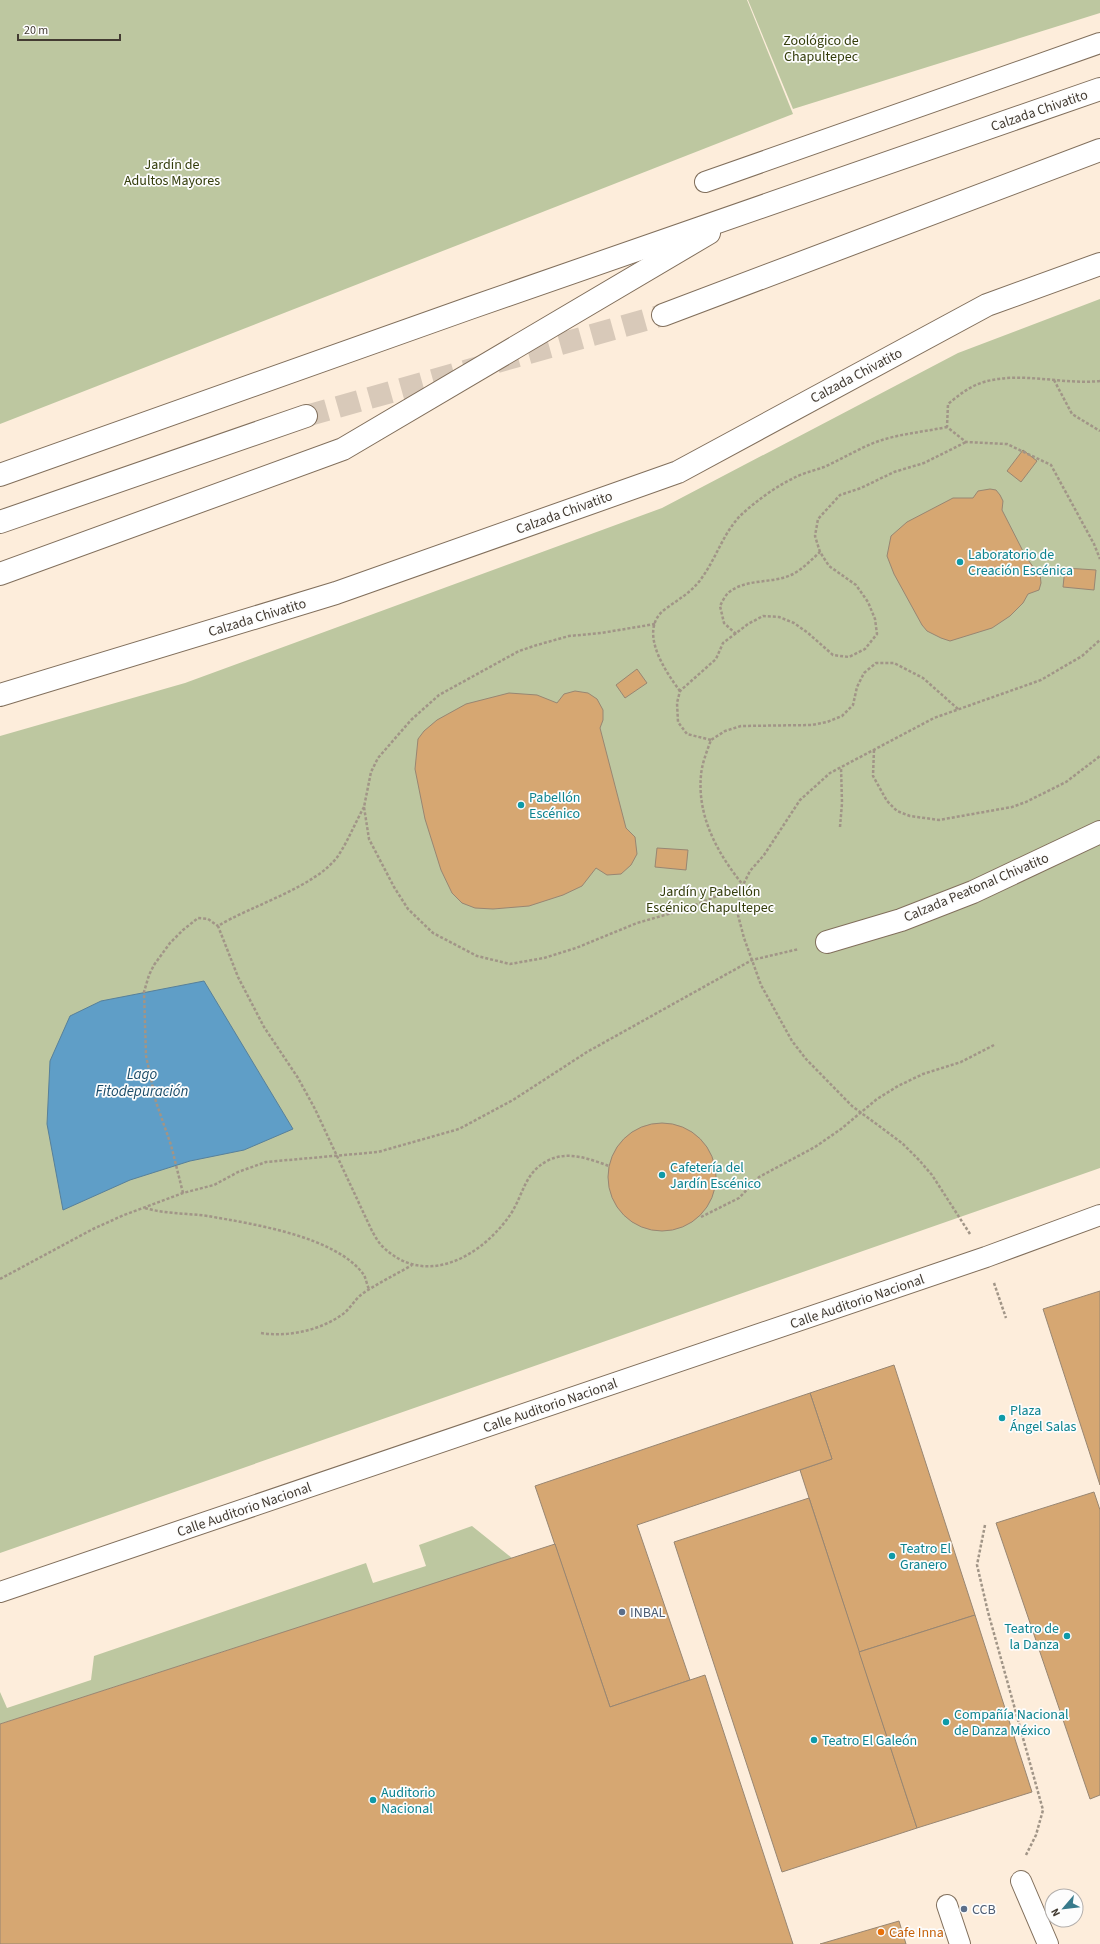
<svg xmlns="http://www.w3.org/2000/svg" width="1100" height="1944" font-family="'Source Sans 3',sans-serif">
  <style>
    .green { fill: #bdc7a0 }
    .water { fill: #5f9ec7; stroke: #57809a }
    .building { fill: #d6a772; stroke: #988672 }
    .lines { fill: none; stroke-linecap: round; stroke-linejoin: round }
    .secondary-tunnel { stroke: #d8c9b9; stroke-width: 22; stroke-dasharray: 22 11; stroke-linecap: butt }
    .service-casing { stroke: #816f5c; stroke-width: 22 }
    .pedestrian-casing { stroke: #816f5c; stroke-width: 24 }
    .tertiary-casing { stroke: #816f5c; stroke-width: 24 }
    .secondary-casing { stroke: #816f5c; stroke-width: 24 }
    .path { stroke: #a19587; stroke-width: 2.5; stroke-dasharray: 3 2; stroke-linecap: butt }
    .service { stroke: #fff; stroke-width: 20 }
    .pedestrian { stroke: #fff; stroke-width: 22 }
    .tertiary { stroke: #fff; stroke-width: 22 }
    .secondary { stroke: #fff; stroke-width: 22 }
    .culture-dot { fill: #0f9aa8; stroke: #fdfdfd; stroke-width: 1.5 }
    .service-dot { fill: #5c6f8a; stroke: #fdfdfd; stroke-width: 1.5 }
    .food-dot { fill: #e8710a; stroke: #fdfdfd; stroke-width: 1.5 }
    .labels { text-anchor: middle; stroke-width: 3.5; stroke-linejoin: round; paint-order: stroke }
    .park-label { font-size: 14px; fill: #333c0a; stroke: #fdfdfd }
    .street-label { font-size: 14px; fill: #433b32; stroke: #fdfdfd }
    .culture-label { font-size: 14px; fill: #0d838f; stroke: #fdfdfd; text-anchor: start }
    .service-label { font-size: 14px; fill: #4e5e75; stroke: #fdfdfd; text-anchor: start }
    .food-label { font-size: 14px; fill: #c56008; stroke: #fdfdfd; text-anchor: start }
    .water-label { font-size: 15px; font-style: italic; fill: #1b4c69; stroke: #fdfdfd }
  </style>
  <rect width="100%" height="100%" fill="#fdeddb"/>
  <!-- green -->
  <g class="green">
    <path d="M0,0H747L793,114L0,424Z"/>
    <path d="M748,0H1100V13L793,109Z"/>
    <path d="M1100,299V1168L0,1553V736L185,683L662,508L958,353Z"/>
    <path d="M472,1526L512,1558L0,1724V1692L7,1708L91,1680L94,1656L366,1563L373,1583L426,1566L419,1545Z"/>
  </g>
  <!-- water -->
  <path class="water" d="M204,981L293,1129L244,1150L190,1161L130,1180L63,1210L47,1124L50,1061L70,1016L101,1001Z"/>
  <!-- building -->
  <g class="building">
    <path d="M1023,450L1037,461L1021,482L1007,471Z"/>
    <path d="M990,489L996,490L1000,495L1003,501L1002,510L1026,557L1034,568L1040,573L1041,583L1039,590L1028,594L1023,603L1010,616L992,628L950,641L941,638L927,631L922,625L894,574L887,556L891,536L907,522L953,498H973L978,491Z"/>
    <path d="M1065,568L1096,570L1094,590L1063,587Z"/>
    <path d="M637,669L647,683L625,698L616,685Z"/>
    <path d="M575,691L588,693L597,699L603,710V720L600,728L626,828L635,837L637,854L631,865L621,874L607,875L596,868L582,886L563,895L529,906L493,909L475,908L462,903L452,893L441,870L425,819L415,769L418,739L424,731L437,720L466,704L509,693L537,695L557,703L564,694Z"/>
    <path d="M657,848L688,850L686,870L655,867Z"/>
    <circle cx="662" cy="1177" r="54"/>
    <path d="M1100,1291V1485L1043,1309Z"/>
    <path d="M894,1365L975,1615L859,1652L800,1470L832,1459L810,1393Z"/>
    <path d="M810,1393L832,1459L637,1525L690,1680L610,1707L535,1486Z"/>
    <path d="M1094,1492L1100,1510V1795L1090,1799L996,1523Z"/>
    <path d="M809,1498L917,1828L782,1872L674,1542Z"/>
    <path d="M555,1544L610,1707L705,1675L793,1944H0V1724Z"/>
    <path d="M975,1615L1032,1792L917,1828L859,1652Z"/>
    <path d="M899,1921L906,1944H820Z"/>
  </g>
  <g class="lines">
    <!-- secondary-tunnel -->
    <path class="secondary-tunnel" d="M306,416L663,315"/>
    <defs>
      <g id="service">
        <path d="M705,182L1100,43"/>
        <path d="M0,1592L986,1257L1100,1215"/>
        <path d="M1021,1881L1048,1944"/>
        <path d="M947,1905L960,1944"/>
      </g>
      <path id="pedestrian" d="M827,942L901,920L973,892L1100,832"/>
      <path id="tertiary" d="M0,695L336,593L678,472L987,305L1100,264"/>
      <g id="secondary">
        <path d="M663,315L1100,150"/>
        <path d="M0,475C366,344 732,215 1100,89"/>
        <path d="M0,522L306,416"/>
        <path d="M0,574L343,449L709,233"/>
      </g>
    </defs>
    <!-- service casing -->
    <use href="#service" class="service-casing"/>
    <!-- pedestrian casing -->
    <use href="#pedestrian" class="pedestrian-casing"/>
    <!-- tertiary casing -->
    <use href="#tertiary" class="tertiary-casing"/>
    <!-- secondary casing -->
    <use href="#secondary" class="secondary-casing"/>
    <!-- path -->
    <g class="path">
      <path d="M1054,380L1072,414L1100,431"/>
      <path d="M1100,381C1062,385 1021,371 984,382C970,386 959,395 948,404L947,427L966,442L1007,444L1051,465L1094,544L1100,559"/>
      <path d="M655,624L601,633L569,636L537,645L519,651L439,695L411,720L378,758L371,772L364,807L369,839L394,887L408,909L433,933L477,956L510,964L544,958L576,948L637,923L686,909L743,885C718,854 697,817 701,775C702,763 707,751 711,740L725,731L741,726L812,725L827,722L842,716L853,705L857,687L864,673L876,663H894L923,678L958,709"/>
      <path d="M736,634L724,623L720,606C722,602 725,596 728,593C746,578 771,584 791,575C802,570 811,560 820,552"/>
      <path d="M680,691C665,671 638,631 664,610C677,600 691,593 701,579C716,559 723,533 741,515C757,500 778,485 798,476C807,472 816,470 824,467C842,459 858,449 876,442C898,434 923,432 947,427"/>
      <path d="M711,740L687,734L678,722L677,703L680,691L716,659L723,643L748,624L763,616L779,617L794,623L808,633L833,655L849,657L865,649L877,634L875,619L868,602L856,585L829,566L820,552L815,536L818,519L840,495L861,488L894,472L924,463L966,442"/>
      <path d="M874,750L873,776L887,801L897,811L910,816L939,820L1012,807L1026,802L1066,782L1100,756"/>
      <path d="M364,807C355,823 348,841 338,856C316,887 250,906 218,926L238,977L264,1027L298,1078L315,1109L372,1231C375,1236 378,1242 382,1246C426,1290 484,1255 512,1212C524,1192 525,1173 547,1161C567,1150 590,1159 609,1166"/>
      <path d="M840,827L842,803L841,767"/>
      <path d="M183,1193L171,1145L156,1102L146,1056L144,992L149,975L154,965L170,943L183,930L198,918L208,919L218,926"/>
      <path d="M145,1208C165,1214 186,1213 208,1216C252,1224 336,1236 364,1275C366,1279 367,1285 369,1289"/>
      <path d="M701,1217L739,1198L759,1177L815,1147L841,1129L877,1099L898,1086L923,1074L961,1062L994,1045"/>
      <path d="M970,1234L932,1175L919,1160L902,1143L852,1106L806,1059L792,1041L761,985L744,938L738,915L740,891L750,871L764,855L800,800L830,773L934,718L1041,680L1082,656L1100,640"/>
      <path d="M0,1279L93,1229L124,1215L183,1193L214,1185L238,1172L266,1162L378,1152L459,1129L513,1100L587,1052L752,960L799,949"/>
      <path d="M994,1283L1006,1318"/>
      <path d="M261,1333C287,1337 318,1331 340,1316C349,1311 354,1300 362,1294C378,1283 395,1275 412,1265"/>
      <path d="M985,1525L977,1565L988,1612L1043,1810L1036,1835L1026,1855"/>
    </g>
    <!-- service -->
    <use href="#service" class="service"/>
    <!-- pedestrian -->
    <use href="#pedestrian" class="pedestrian"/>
    <!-- tertiary -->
    <use href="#tertiary" class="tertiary"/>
    <!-- secondary -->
    <use href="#secondary" class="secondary"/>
  </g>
  <!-- markers -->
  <g class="culture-dot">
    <circle cx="960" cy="562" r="4"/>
    <circle cx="521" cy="805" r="4"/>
    <circle cx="662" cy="1175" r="4"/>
    <circle cx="1002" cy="1418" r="4"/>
    <circle cx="892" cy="1556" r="4"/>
    <circle cx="1067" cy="1636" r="4"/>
    <circle cx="946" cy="1722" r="4"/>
    <circle cx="814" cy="1740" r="4"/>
    <circle cx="373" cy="1800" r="4"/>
  </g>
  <g class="service-dot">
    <circle cx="622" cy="1612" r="4"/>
    <circle cx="964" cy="1909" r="4"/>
  </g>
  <circle class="food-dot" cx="881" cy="1932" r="4"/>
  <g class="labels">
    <!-- park labels -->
    <g class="park-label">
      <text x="821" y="45">Zoológico de<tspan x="821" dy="16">Chapultepec</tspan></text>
      <text x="172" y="169">Jardín de<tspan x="172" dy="16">Adultos Mayores</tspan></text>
      <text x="710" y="896">Jardín y Pabellón<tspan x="710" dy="16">Escénico Chapultepec</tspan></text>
    </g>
    <!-- street labels -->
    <g class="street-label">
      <text transform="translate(1039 110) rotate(-19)" y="5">Calzada Chivatito</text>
      <text transform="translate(856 375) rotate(-28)" y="5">Calzada Chivatito</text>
      <text transform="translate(564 512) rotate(-20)" y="5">Calzada Chivatito</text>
      <text transform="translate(257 617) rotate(-17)" y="5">Calzada Chivatito</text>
      <text transform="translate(976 887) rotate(-23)" y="5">Calzada Peatonal Chivatito</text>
      <text transform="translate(857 1301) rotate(-19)" y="5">Calle Auditorio Nacional</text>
      <text transform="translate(550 1405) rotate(-19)" y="5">Calle Auditorio Nacional</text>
      <text transform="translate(244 1509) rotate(-19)" y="5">Calle Auditorio Nacional</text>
    </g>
    <!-- culture labels -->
    <g class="culture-label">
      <text x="968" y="559">Laboratorio de<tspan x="968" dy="16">Creación Escénica</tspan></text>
      <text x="529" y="802">Pabellón<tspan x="529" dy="16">Escénico</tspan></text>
      <text x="670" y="1172">Cafetería del<tspan x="670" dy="16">Jardín Escénico</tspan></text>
      <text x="1010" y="1415">Plaza<tspan x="1010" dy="16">Ángel Salas</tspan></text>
      <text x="900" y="1553">Teatro El<tspan x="900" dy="16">Granero</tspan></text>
      <text x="1059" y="1633" text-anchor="end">Teatro de<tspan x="1059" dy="16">la Danza</tspan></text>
      <text x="954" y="1719">Compañía Nacional<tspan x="954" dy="16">de Danza México</tspan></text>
      <text x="822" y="1745">Teatro El Galeón</text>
      <text x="381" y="1797">Auditorio<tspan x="381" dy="16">Nacional</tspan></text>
    </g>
    <!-- service labels -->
    <g class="service-label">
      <text x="630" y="1617">INBAL</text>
      <text x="972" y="1914">CCB</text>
    </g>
    <!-- food labels -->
    <g class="food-label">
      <text x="889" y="1937">Cafe Inna</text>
    </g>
    <!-- water labels -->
    <g class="water-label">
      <text x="142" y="1079">Lago<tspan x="142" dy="17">Fitodepuración</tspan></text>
    </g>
  </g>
  <!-- north arrow -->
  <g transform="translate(1064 1908) rotate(242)"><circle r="19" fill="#fdfdfd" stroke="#b3afac"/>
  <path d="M0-3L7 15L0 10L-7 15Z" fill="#387b8c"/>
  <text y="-6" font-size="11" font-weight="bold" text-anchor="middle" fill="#433b32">N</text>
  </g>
  <!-- scale -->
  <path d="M18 34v6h102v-6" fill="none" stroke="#433b32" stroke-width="2"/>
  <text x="24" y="34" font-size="12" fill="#433b32" stroke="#fdfdfd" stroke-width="3" paint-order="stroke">20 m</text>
</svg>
